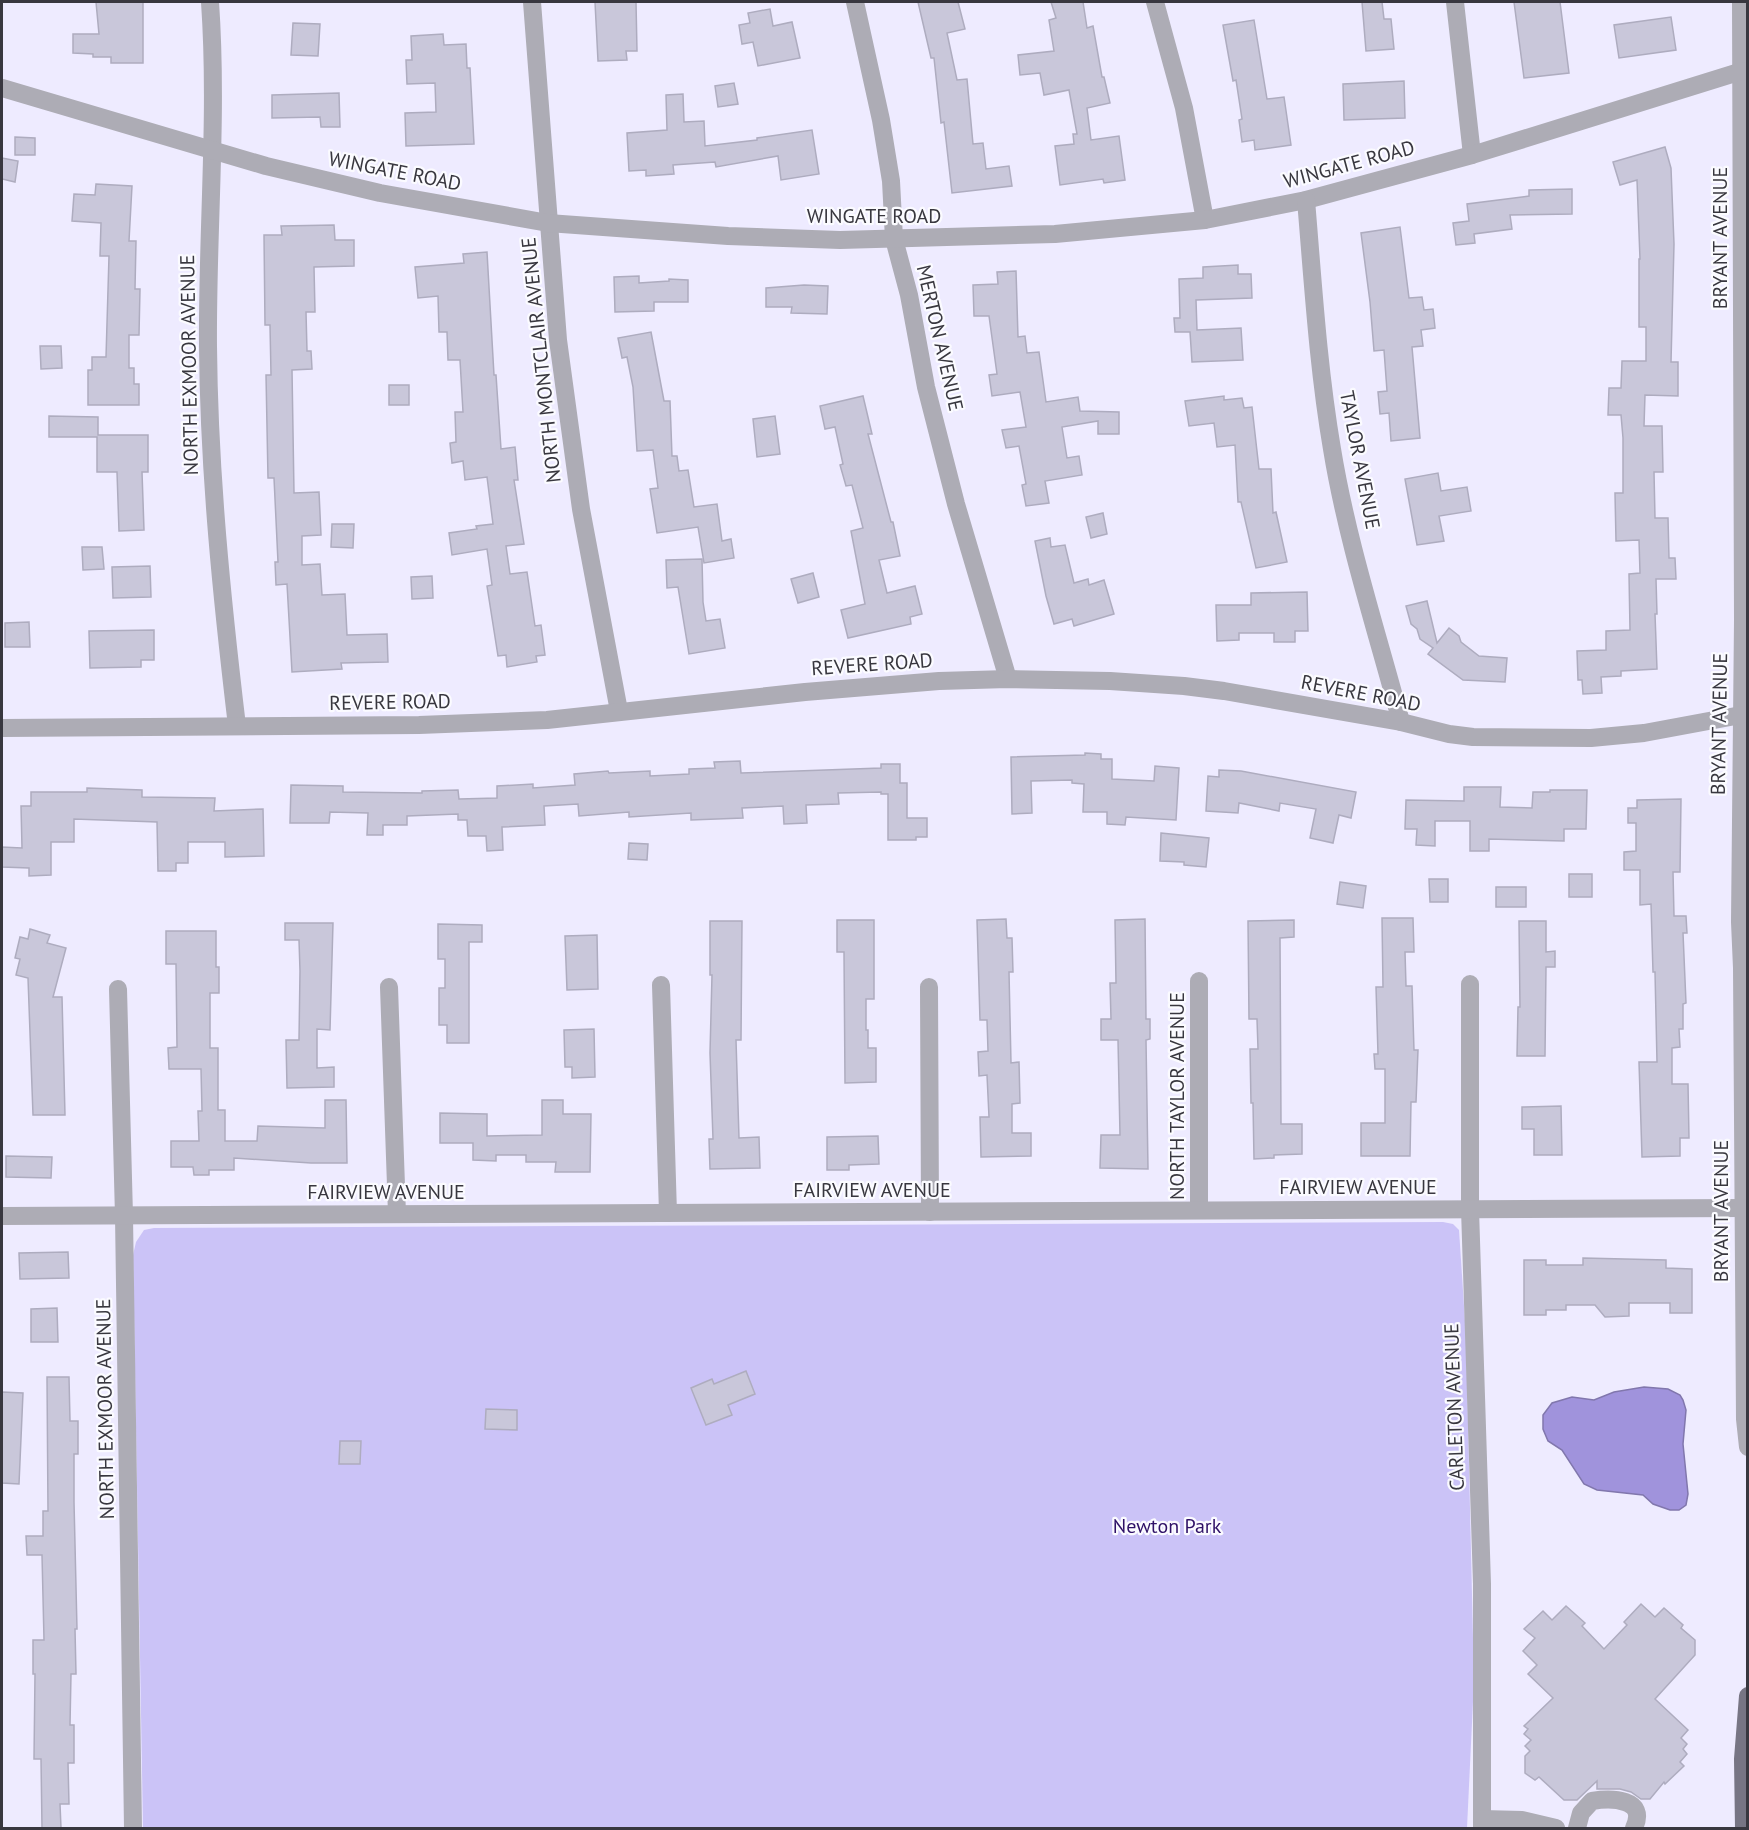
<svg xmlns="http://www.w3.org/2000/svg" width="1749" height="1830" font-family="'PT Sans',sans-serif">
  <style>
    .green { fill: #cbc3f7 }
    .water { fill: #a093dc; stroke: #8177ad; stroke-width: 1.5 }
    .building { fill: #c9c7da; stroke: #aeacbf; stroke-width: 1.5 }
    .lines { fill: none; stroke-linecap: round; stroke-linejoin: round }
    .minor { stroke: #adacb5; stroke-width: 18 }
    .major { stroke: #777584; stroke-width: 18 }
    .labels { text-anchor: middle; stroke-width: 4.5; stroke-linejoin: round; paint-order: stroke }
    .street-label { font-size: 20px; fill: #38373f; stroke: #fbfbff }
    .park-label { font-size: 20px; fill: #2f1167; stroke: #fbfbff }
  </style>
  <rect width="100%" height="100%" fill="#eeebff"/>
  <!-- green -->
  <path class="green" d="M1443,1222L1453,1224L1459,1230L1466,1336L1474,1681L1467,1828H143L133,1255L136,1242L144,1230L154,1228Z"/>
  <!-- water -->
  <path class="water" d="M1644,1387L1668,1389L1680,1395L1683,1400L1686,1410L1683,1444L1688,1494L1686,1505L1679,1510H1670L1653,1504L1643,1495L1597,1490L1584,1484L1562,1450L1548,1441L1543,1429V1415L1552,1403L1572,1397L1594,1400L1614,1392Z"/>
  <!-- building -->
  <g class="building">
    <path d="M96,2H143V63H111V57H93V54L73,53V34H99Z"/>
    <path d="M595,2H636L637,51H626L627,60L598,61Z"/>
    <path d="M918,2H958L965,29L947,33L957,80L967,79L973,144L983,143L986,169L1009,166L1012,186L952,193L944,122L941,123L934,58H931Z"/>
    <path d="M1051,2H1083L1087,28L1093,26L1102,77H1104L1110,103L1087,108L1091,140L1119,136L1125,180L1104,183L1103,179L1060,185L1055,146L1074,144L1073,134H1077L1069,90L1044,95L1040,73L1020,75L1018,55L1054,51L1049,20L1056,18Z"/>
    <path d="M1362,2H1382L1384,19H1391L1394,49L1366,51Z"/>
    <path d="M1514,2H1560L1569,73L1524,78Z"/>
    <path d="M770,9L773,26L792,22L800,58L758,66L753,42L742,44L739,25L750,23L748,13Z"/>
    <path d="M1671,17L1676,50L1619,58L1614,25Z"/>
    <path d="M1254,20L1267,99L1284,97L1291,145L1255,150L1254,140L1242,142L1239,120L1242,119L1236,80L1233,81L1223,25Z"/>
    <path d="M293,23L320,24L318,56L291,55Z"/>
    <path d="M443,34L444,45L466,44L467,68H470L474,144L406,146L405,113L436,112L435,83L407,84L406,60H412L411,36Z"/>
    <path d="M1404,81L1405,118L1344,120L1343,84Z"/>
    <path d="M734,83L738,104L718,107L715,86Z"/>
    <path d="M339,93L340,127H321L320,117L272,118V95Z"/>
    <path d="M683,94L684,122L704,121L705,146L757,140V138L812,130L819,174L781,180L778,156L716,167L715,162L673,165L674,174L646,176V170L629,171L627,133L667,130L666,95Z"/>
    <path d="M15,137L35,138V155H15Z"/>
    <path d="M1665,147L1671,168L1674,244L1671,362H1678V396L1645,395L1644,426H1662L1663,472H1654L1655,518H1668L1669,558H1675L1676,579H1656L1657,614H1655L1657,669L1621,671V676L1601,677L1602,693L1583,694L1582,680H1578L1577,651L1606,650V631L1630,630L1629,574L1640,573L1639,540L1616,541L1615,493H1623V438L1621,415H1608L1609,388H1621L1622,361H1646V327H1639V259H1640L1637,180L1620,185L1613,162Z"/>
    <path d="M2,158L18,161L15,182L2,179Z"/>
    <path d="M96,184L132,186L129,241H136L135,289H140L139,335H129V368H134V384H139V405H88V370H92V357H106L109,256H100L101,223L72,221L74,194L95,195Z"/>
    <path d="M1572,189V214L1510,215L1512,229L1474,234L1475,243L1456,245L1453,223L1469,221L1467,204L1529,196V190Z"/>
    <path d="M334,225L335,240H354V266L314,267L315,312H306L307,351H311L312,369L292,370L294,493L319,492L321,535L302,536V565L320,564L322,595L345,594L347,635L387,634L388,662L341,663L342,669L292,672L287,584L276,585L275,562H278L274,478H268L266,375H271L270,325H265L264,235H282L281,226Z"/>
    <path d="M1400,227L1409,298L1422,297L1424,310L1433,309L1435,328L1421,330L1423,346L1412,347L1420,438L1391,441L1389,413L1380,414L1378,392L1387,391L1384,350L1374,351L1370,302L1361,233Z"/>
    <path d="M487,252L494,375H496L501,449L515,447L518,480H514L524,544L506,546L510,574L527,572L535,626L541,625L545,655L536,656L537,662L507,667L506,655L498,656L487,586L492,585L487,549L452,555L449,533L477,529L476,526L493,524L487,477L465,480L463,461L452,463L450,443L456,442L455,412H463L460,360H448L447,332H439L438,296L418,298L415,267L464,263L463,254Z"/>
    <path d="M1238,265V274H1251L1252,298L1196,300L1197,330L1241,328L1243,360L1192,362L1190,332H1175L1174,318H1180L1179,279L1203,278V267Z"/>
    <path d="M1016,271L1018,337L1025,336L1027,353L1039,352L1046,402L1078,397L1080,411L1119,412V434H1098V421L1062,427L1067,458L1079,456L1082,475L1045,481L1049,503L1026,506L1022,485L1026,484L1019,446L1006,448L1002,430L1026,427L1020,392L992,396L989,375L997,374L989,316H974L973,285L998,284L997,272Z"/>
    <path d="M639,276V283L669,281V279L688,280V302H654V311L615,312L614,277Z"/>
    <path d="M804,285L828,286L827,314L791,313L792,307H766V288Z"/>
    <path d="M651,332L664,401H670L672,456H677L679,471L688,470L694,507L717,504L722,541L731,539L734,558L704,563L698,527L657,533L650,489L658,488L653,450L637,451L633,387L627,357L622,358L618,338Z"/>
    <path d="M40,346H61L62,368L41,369Z"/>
    <rect x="389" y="385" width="20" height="20"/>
    <path d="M863,396L872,434H868L891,522H893L900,556L879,560L887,593L915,586L922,614L910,617L911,624L848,638L841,610L865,604L851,531L863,528L852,485L846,486L840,465L843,464L835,427L825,429L820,406Z"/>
    <path d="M1224,396V400L1242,398L1244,408L1252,407L1259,469H1271L1273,513L1276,512L1287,562L1256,568L1241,502H1238L1235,445L1217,447L1214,423L1189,426L1185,401Z"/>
    <path d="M49,416L98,417V435H148V472H142L144,530L119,531L117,472H97V437H49Z"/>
    <path d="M775,416L780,454L757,457L753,419Z"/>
    <path d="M1438,473L1441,491L1467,487L1471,511L1439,516L1444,541L1417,545L1405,479Z"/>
    <path d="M1103,513L1107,534L1091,538L1086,517Z"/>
    <path d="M332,524H354L353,548L331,547Z"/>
    <path d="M1050,538L1051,547L1065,545L1074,583L1088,579L1089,585L1104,580L1114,614L1074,626L1072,619L1054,624L1046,596L1035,541Z"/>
    <path d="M82,547H102L104,569L83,570Z"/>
    <path d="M702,559L703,602L706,621L720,619L725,648L689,654L678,587L667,588L666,560Z"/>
    <path d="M150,566L151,597L113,598L112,567Z"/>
    <path d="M813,573L819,597L798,603L791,579Z"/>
    <path d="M432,576L433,598L412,599L411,577Z"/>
    <path d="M1307,592L1308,631H1295V642H1274V633H1239V640L1217,641L1216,605H1251V593Z"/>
    <path d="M1427,601L1437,643L1449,628L1459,636L1461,642L1479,656L1507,658L1505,682L1463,680L1428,654L1433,648L1420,639L1417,629L1411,624L1406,606Z"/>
    <path d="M29,622L30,647H5V623Z"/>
    <path d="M154,630V660H141V667L90,668L89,631Z"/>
    <path d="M1085,753L1101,754V759H1112V779L1154,781L1155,766L1179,768L1176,820L1126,817L1125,825L1107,824V812H1083L1084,784L1072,783V780L1031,781L1032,813L1012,814L1011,757L1085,755Z"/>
    <path d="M740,761L741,773L881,768V764H900V783H907V818H927V837H916V840H888V794H881V792L838,793L839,804L806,805L807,823L784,824L783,806L742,808L743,818L691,820V813L629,817V812L579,816L578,804L544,806L545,825L502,827L503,850L487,851L486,836H468L467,820H458V814L407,816V825H383V835H367L368,813L330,812L329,823H290L291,785L343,786V792L422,793V791L458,790L459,799L497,798V786L533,784V788L575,785L574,774L608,771L609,773L650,771V776L689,774V769L715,768L714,762Z"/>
    <path d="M1219,770L1241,771L1356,792L1351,818L1339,815L1333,843L1310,838L1316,809L1280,803L1279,811L1239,803L1238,813L1206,811L1208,776L1219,777Z"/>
    <path d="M1464,787H1501L1500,807L1532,808L1533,792H1550V790H1587L1586,829H1564V841L1489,839V851H1470V821H1435V846L1416,845L1417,829H1405L1406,800L1464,801Z"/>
    <path d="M87,788L142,790V797L215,798L214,811L263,809L264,856L225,857V842H188V863H176V871H158L157,822L74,819V842H51V875L29,876V868L2,867V847L22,848L21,806H31V792H87Z"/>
    <path d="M1681,799L1680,872H1673L1674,916H1686L1687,933H1683L1686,1003L1683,1004V1029H1679L1680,1047L1672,1048V1084H1688L1689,1138H1680V1156L1642,1157L1639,1062H1657L1655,972H1653L1651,904L1640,905V870H1624V852L1636,851V823H1628V808H1637V800Z"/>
    <path d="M1161,833L1209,838L1206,867L1184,865V862L1160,861Z"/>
    <path d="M629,843L648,844L647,860L628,859Z"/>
    <rect x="1569" y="874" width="23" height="23"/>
    <path d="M1429,879H1448V902H1430Z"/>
    <path d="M1340,882L1366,886L1363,908L1337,904Z"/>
    <rect x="1496" y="887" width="30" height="20"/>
    <path d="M1382,918H1413L1414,952H1405L1406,986H1412L1414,1050H1418L1416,1102H1411L1410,1156H1361V1123H1385V1069H1375L1374,1054H1378L1376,987H1383Z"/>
    <path d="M1006,919L1007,938H1012L1013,972H1009L1011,1063L1019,1062L1020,1103L1012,1104V1133H1031V1156L981,1157L980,1117H989L987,1075L979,1076L978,1052L988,1051L987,1020H980L977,920Z"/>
    <path d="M1145,919L1146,1019H1150V1039L1146,1040L1148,1169L1100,1168L1101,1135H1120L1118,1040H1101V1019H1111L1110,983H1116L1115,920Z"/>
    <path d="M837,920H874V999H866V1030H868V1048H876V1082L845,1083L844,952H837Z"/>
    <path d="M1294,920V937L1280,938L1281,1124H1302V1154L1274,1155V1158L1254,1159L1253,1103H1251L1250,1049H1258L1257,1019H1249L1248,921Z"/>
    <path d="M710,921H742L741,1040H736L739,1138L759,1137L760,1168L710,1169L709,1139H713L710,1053L712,975H710Z"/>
    <path d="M1519,921H1546V952L1555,951V967H1546L1545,1056H1517L1518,1007H1520Z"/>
    <path d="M285,923H333L330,1030L317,1029V1068L334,1067V1087L287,1088L286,1040H299L300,971L299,940H285Z"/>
    <path d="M438,924L482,925V942H469V1043H447V1025H439V988H445V959H438Z"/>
    <path d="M30,929L50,935L47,943L66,948L53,997H62L65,1115H33L28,978L16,975L20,959L15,958L20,937L28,939Z"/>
    <path d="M166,931H216V967H219V993H210V1048H218V1110H225V1141H257L258,1126L325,1128V1100H346L347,1163H311L234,1158V1170H209V1175H194L193,1167H171V1141H199L198,1111H202L201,1069H169L168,1048L177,1047L176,964H166Z"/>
    <path d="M597,935L598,989L567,990L565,936Z"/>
    <path d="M594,1029L595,1077L572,1078V1067H565L564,1030Z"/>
    <path d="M542,1100H563V1114H591L590,1172H555L556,1162H526V1155H496V1161L473,1160V1143H440V1113L487,1114V1136L542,1135Z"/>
    <path d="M1561,1106L1562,1155H1534V1129H1522V1107Z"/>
    <path d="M878,1136L879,1164L849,1165V1170H827V1137Z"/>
    <path d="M6,1156L52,1157L51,1178L6,1177Z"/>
    <path d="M68,1252L69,1278L20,1279L19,1253Z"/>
    <path d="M1583,1258L1666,1260V1268L1692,1269V1313H1670V1303H1629V1316L1605,1317L1595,1305H1566V1310H1546V1315H1524V1260H1546V1265H1583Z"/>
    <path d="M57,1308L58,1342H31V1309Z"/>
    <path d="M746,1371L755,1394L728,1405L732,1415L706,1425L691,1388L712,1379L714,1384Z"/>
    <path d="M47,1377H69L70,1421H78V1454H74V1502L77,1629H75L76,1674H71L70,1725H74V1763H68L69,1804H60L61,1828H42L41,1759H34L35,1674H33V1640H44L42,1555H27L26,1536H43V1511H48Z"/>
    <path d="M2,1392L23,1393L19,1484L2,1483Z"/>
    <path d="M486,1409L517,1410V1430L485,1429Z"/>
    <path d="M340,1441H361L360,1464H339Z"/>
    <path d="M1641,1604L1655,1617L1664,1608L1683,1625L1681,1628L1695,1640V1655L1655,1699L1688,1730L1681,1738L1687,1744L1683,1749L1687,1754L1680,1762L1684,1766L1665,1784L1664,1782L1650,1799H1641L1631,1792L1620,1789H1597V1781L1577,1800H1564L1539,1777L1535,1780L1525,1773V1756L1530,1751L1525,1746L1531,1740L1524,1734L1528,1729L1524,1726L1553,1698L1528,1674L1537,1665L1523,1651L1535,1638L1524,1629L1543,1611L1552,1620L1566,1606L1585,1623L1582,1626L1604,1649L1627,1625L1624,1622Z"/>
  </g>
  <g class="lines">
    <!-- minor -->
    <g class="minor">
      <path d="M210,2C218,116 207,232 208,346C209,473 222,600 237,726"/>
      <path d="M532,2L558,340L581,509L619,711"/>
      <path d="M855,2L881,120L891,181L894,239L909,295L926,387L956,504L1008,679"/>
      <path d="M1155,2L1184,108L1205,220"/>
      <path d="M1455,2L1472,155"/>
      <path d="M1741,2L1743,620L1740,922L1742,968L1745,1419L1748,1447"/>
      <path d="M2,88L266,166L380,193L548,223L728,236L840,240L1055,234L1205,220L1306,200L1472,155L1742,71"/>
      <path d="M1306,200C1313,283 1318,367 1332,449C1347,541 1377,632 1401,722"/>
      <path d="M2,728L419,725L547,720L805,692L939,681L1008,679L1110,681L1184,686L1224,691L1401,722L1449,734L1473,737L1591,738L1644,733L1741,715"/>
      <path d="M1470,984V1209L1482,1584V1828"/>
      <path d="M661,985L668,1213"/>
      <path d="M389,987L397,1214"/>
      <path d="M929,987L930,1212"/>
      <path d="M118,989L124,1216L133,1828"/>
      <path d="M1199,1210V981"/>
      <path d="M2,1216L1743,1208"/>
      <path d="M1482,1819L1522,1820L1556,1828"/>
      <path d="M1577,1828L1581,1813L1592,1801C1611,1798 1648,1798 1634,1828"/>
    </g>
    <!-- major -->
    <path class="major" d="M1744,1828L1743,1759L1748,1696"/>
  </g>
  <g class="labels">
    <!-- street labels -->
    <g class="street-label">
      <text transform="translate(1349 164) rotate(-15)" y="7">WINGATE ROAD</text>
      <text transform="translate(395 171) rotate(11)" y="7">WINGATE ROAD</text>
      <text x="874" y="223">WINGATE ROAD</text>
      <text transform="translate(1720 238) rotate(-90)" y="7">BRYANT AVENUE</text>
      <text transform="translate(940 338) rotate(77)" y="7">MERTON AVENUE</text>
      <text transform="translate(541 360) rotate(-96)" y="7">NORTH MONTCLAIR AVENUE</text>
      <text transform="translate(189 365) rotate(-91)" y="7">NORTH EXMOOR AVENUE</text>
      <text transform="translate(1360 460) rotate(79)" y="7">TAYLOR AVENUE</text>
      <text transform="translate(872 664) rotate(-4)" y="7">REVERE ROAD</text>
      <text transform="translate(1361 693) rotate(11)" y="7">REVERE ROAD</text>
      <text transform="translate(390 702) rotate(-1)" y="7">REVERE ROAD</text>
      <text transform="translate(1719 724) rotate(-89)" y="7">BRYANT AVENUE</text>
      <text transform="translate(1177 1096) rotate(-90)" y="7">NORTH TAYLOR AVENUE</text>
      <text x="1358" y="1194">FAIRVIEW AVENUE</text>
      <text x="872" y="1197">FAIRVIEW AVENUE</text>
      <text x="386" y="1199">FAIRVIEW AVENUE</text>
      <text transform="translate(1721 1211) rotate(-90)" y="7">BRYANT AVENUE</text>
      <text transform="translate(1454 1407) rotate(-92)" y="7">CARLETON AVENUE</text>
      <text transform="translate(105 1409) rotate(-91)" y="7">NORTH EXMOOR AVENUE</text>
    </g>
    <!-- park labels -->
    <g class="park-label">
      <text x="1167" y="1533">Newton Park</text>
    </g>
  </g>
  <!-- border -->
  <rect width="1749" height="1830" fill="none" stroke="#38373f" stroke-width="6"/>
</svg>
